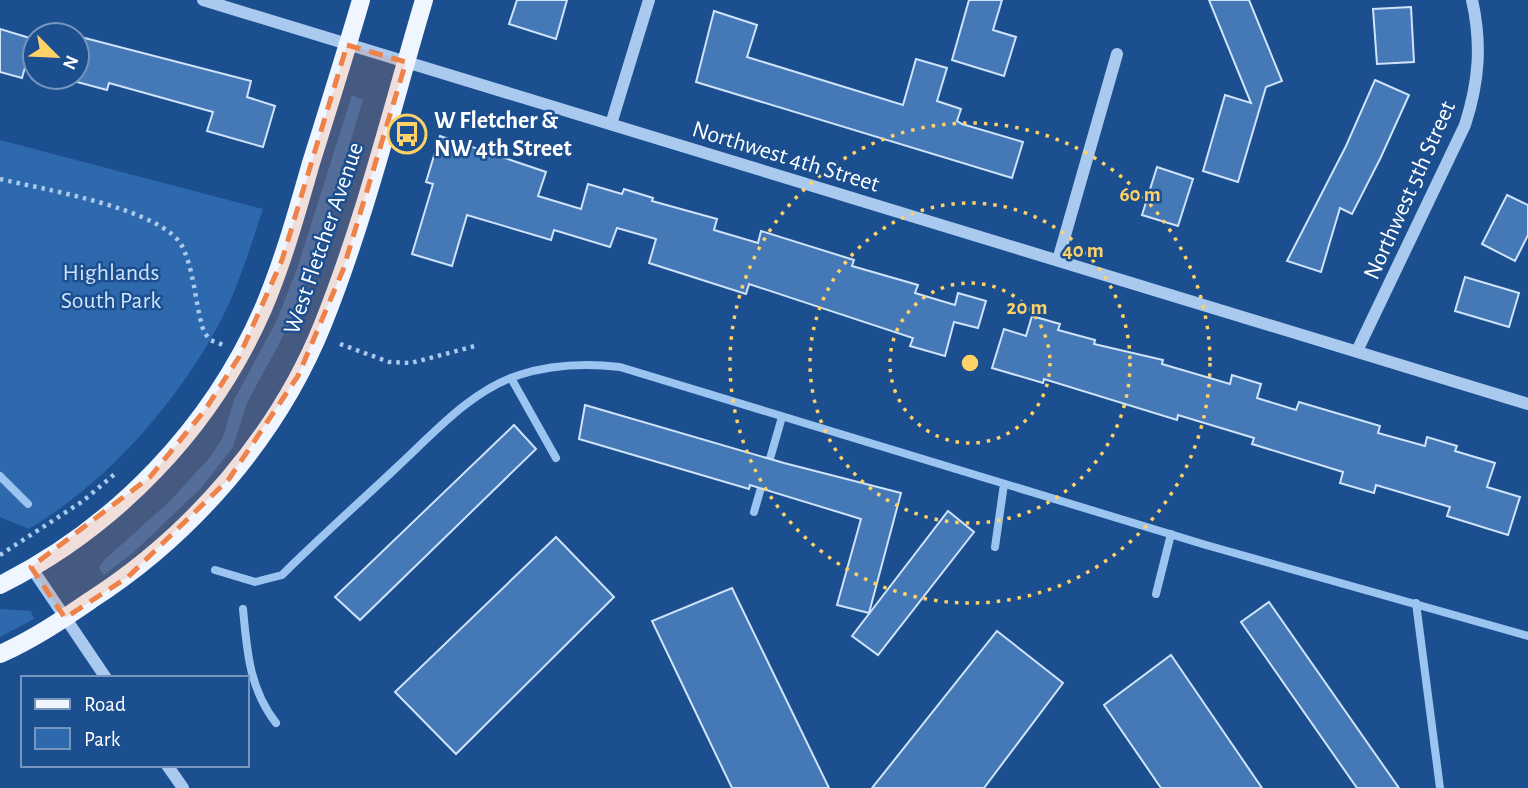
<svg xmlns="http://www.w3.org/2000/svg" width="1528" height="788" font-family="'Alegreya Sans',sans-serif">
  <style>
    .green { fill: #2e69ad }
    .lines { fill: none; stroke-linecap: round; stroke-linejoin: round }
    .stream { stroke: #9cc4f0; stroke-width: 8 }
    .building { fill: #4478b7; stroke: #cfe3fa; stroke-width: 2 }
    .path { stroke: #a9c9ee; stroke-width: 4.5; stroke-dasharray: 3.5 5; stroke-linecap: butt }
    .minor { stroke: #a9c9ee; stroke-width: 12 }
    .major { stroke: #f0f6ff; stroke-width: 18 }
    .marked { fill: #ee8249; fill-opacity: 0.2; stroke: #ee8249; stroke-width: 5; stroke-dasharray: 14 9; stroke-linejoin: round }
    .ring { fill: none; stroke: #ffd166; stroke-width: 3.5; stroke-dasharray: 3.5 7 }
    .labels { text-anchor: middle; stroke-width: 5; stroke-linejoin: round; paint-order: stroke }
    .poi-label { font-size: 24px; font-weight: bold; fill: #fff; stroke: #1b4f8f; text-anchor: start }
    .street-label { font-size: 24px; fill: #fff; stroke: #1b4f8f }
    .park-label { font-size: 24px; fill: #cfe3fa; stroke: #1b4f8f }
    .centre { fill: #ffd166; stroke: #1b4f8f; stroke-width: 3.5 }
    .ring-label { font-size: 21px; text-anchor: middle; font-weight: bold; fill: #ffd166; stroke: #1b4f8f; stroke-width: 5; stroke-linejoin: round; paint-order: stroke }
  </style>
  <rect width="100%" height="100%" fill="#1b4f8f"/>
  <!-- green -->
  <g class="green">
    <path d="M352,95L363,100L314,262L294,316L247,403L233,447L202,487L134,552L104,575L99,568L104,560L168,503L211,456L223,437L234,400L276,322L297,269Z"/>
    <path d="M0,140L263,209C249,251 236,295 214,333C170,411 105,483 29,529L0,517Z"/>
    <path d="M0,609L31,611L34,619L0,637Z"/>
  </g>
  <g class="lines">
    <!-- stream -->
    <g class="stream">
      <path d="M511,378L556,458"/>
      <path d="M767,469L782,417"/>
      <path d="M0,476L28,504"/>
      <path d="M754,512L763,481"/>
      <path d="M995,547L1004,484"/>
      <path d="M215,570L255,582L282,575C319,538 358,504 396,468C432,435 471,390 519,375C553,364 585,363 620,367L1206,545L1528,636"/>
      <path d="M1156,594L1171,534"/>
      <path d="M1416,603L1440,788"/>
      <path d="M243,609C247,651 249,688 276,723"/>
    </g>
  </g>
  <!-- building -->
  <g class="building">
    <path d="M517,0H567L556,39L509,24Z"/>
    <path d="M969,0H1002L993,30L1016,37L1004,76L952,60Z"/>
    <path d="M1209,0H1249L1282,81L1266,87L1238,182L1203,171L1225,95L1251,103Z"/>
    <path d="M1411,7L1414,62L1377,64L1373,9Z"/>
    <path d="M714,11L757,25L747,57L903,105L916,59L947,68L937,101L961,109L957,121L962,124L1023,142L1012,178L696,82Z"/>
    <path d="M0,29L33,39L22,78L0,72Z"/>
    <path d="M77,36L251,81L247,97L275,106L263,147L207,131L213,112L109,83L107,90L77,82Z"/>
    <path d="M1375,80L1409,95L1381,157L1352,214L1340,208L1321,272L1287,261L1346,146Z"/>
    <path d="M440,136L546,172L538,196L581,209L588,184L622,194L624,189L653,198L652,201L717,219L714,230L758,243L761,231L854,260L852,266L918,285L915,293L955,305L958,293L986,301L978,328L954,322L945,356L910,346L913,338L749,284L746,294L649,263L656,239L617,228L610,247L554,230L551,240L467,215L452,266L412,254L433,184L426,182Z"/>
    <path d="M1157,167L1193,179L1178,226L1142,215Z"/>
    <path d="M1507,195L1528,205V235L1515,261L1482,244Z"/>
    <path d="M1465,277L1519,293L1509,327L1455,311Z"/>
    <path d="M1032,316L1060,324L1058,330L1095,340L1094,344L1163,360L1162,364L1230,384L1232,375L1261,384L1257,398L1296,410L1299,402L1380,426L1378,433L1425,446L1427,437L1457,446L1455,451L1495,463L1487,487L1520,497L1508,535L1447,516L1450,507L1376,485L1374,493L1340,483L1343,472L1252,444L1254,438L1178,415L1177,420L1044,379L1043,383L992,368L1004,329L1026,336Z"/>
    <path d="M585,405L784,463L901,493L869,613L837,605L861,519L750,485L749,489L579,439Z"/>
    <path d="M514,425L536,449L360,620L335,597Z"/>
    <path d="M948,511L974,532L878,655L852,636Z"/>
    <path d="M556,537L614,597L456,754L395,692Z"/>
    <path d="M732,588L829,788H732L707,736L652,621Z"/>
    <path d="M1269,602L1399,788H1357L1241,622Z"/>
    <path d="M997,631L1063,683L984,788H872Z"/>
    <path d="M1171,655L1262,788H1161L1104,705Z"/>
  </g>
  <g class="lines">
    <!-- path -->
    <g class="path">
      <path d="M0,179C41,189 166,209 183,248C195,274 195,305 204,332L210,340L223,345"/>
      <path d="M340,344L389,362L411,363L479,345"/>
      <path d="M0,555L83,501L116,473"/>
    </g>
    <!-- minor -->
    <g class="minor">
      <path d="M203,0L1528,404"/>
      <path d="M611,124L649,0"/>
      <path d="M1058,260L1117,54"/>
      <path d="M1357,351L1465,125C1479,82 1482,44 1472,0"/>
      <path d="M31,567L106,678"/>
      <path d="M167,765L183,788"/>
    </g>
    <!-- major -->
    <g class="major">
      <path d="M0,585C116,527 211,428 263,309C283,262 297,212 311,163C328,109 345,55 361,0"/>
      <path d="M0,654C32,640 62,620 91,600C192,535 278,436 323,324C365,219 392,108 424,0"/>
    </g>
  </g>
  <!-- marked area -->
  <path class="marked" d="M347,45L406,62L343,270L298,376L229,479L128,577L65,618L31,567L150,477L205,410L239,357L282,260Z"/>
  <!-- distance rings -->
  <g class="ring">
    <circle cx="970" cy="363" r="80"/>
    <circle cx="970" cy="363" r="160"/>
    <circle cx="970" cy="363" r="240"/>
  </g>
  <!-- icons -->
  <defs>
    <symbol id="bus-ring" viewBox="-11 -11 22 22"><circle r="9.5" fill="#1b4f8f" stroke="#ffd166" stroke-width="1.5"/><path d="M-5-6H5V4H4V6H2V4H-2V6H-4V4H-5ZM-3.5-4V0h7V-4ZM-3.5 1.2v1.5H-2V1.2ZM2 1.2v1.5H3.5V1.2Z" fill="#ffd166"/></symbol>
  </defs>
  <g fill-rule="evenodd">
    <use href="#bus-ring" x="385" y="112" width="44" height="44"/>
  </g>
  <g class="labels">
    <!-- poi labels -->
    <g class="poi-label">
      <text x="434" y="128">W Fletcher &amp;<tspan x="434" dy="28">NW 4th Street</tspan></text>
    </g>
    <!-- street labels -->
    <g class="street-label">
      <text transform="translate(786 156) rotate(17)" y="8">Northwest 4th Street</text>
      <text transform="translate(1409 190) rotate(-66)" y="8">Northwest 5th Street</text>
      <text transform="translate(323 238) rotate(-71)" y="8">West Fletcher Avenue</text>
    </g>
    <!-- park labels -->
    <g class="park-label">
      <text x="111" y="280">Highlands<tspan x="111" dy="28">South Park</tspan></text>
    </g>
  </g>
  <circle cx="970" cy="363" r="10" class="centre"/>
  <g class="ring-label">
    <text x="1140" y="201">60 m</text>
    <text x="1083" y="257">40 m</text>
    <text x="1027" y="314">20 m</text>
  </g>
  <!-- legend -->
  <rect x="21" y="676" width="228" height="91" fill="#1b4f8f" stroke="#7695bc" stroke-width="2"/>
  <rect x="35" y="699" width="35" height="10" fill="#f0f6ff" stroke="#7695bc" stroke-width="2"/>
  <text x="84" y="711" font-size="21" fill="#ffffff">Road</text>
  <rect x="35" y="728" width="35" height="21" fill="#2e69ad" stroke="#7695bc" stroke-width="2"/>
  <text x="84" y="746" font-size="21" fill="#ffffff">Park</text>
  <!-- north arrow -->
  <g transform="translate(56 56) rotate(114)"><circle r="33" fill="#1b4f8f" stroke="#7695bc" stroke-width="2"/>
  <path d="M0-5L12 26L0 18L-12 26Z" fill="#ffd166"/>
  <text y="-10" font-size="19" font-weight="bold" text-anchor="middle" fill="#ffffff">N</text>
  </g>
</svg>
